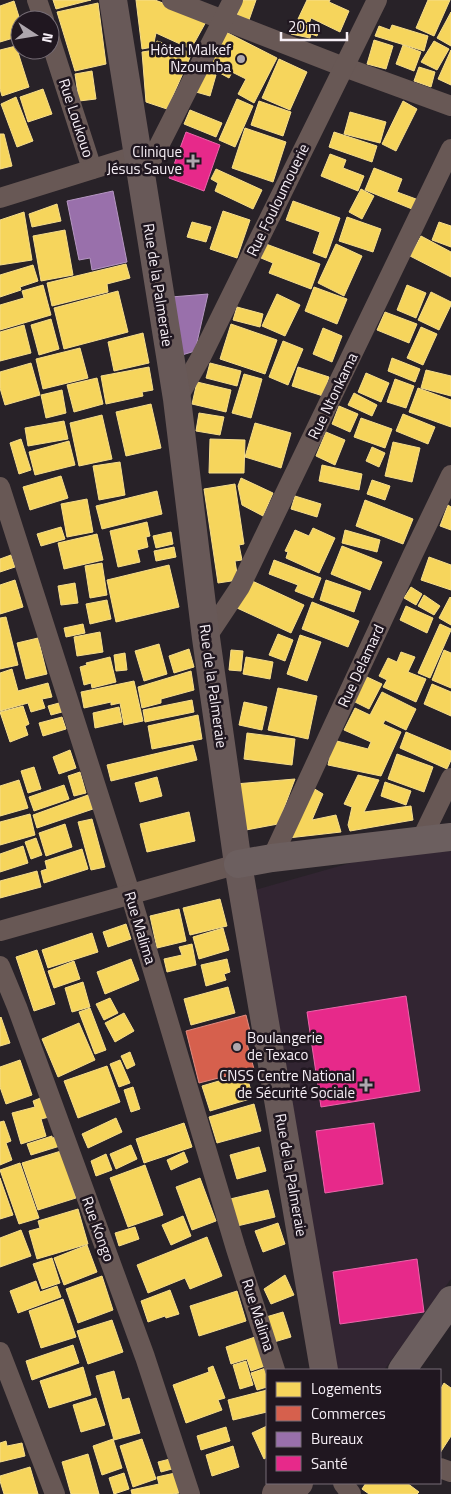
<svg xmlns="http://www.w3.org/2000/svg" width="451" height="1494" font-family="'Titillium Web',sans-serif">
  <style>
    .built { fill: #322532 }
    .homes { fill: #f6d55c; stroke: #f6dd8a }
    .shops { fill: #d6604d; stroke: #e08b80 }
    .offices { fill: #9970ab; stroke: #b596c2 }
    .health { fill: #e7298a; stroke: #ec64aa }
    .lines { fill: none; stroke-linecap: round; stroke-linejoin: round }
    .street { stroke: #685855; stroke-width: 20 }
    .secondary { stroke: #6b5957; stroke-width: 28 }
    .primary { stroke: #685958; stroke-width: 28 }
    .highway { stroke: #6c5f5f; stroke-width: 28 }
    .poi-dot { fill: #aea7ae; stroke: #201720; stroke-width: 2 }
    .labels { text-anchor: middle; stroke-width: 5; stroke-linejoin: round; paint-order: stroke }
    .poi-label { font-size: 15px; fill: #f6eff6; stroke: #201720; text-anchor: end }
    .street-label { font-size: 15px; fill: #f6eff6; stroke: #201720 }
  </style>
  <rect width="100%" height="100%" fill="#282228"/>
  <!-- built -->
  <path class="built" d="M451,851V1279L384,1370H336L248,892L368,858Z"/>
  <!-- homes -->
  <g class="homes">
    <path d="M53,0H91L56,9Z"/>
    <path d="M136,0H155L207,20L191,49L156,33L153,47L142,49Z"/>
    <path d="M242,0H256L249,20L237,15Z"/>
    <path d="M307,0H330L329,2L349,11L340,32L311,18L309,24L298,19Z"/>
    <path d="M428,0H450L434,36L416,28Z"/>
    <path d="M14,1L20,20V36L0,42V6Z"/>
    <path d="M98,3L106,64L75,71L57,12Z"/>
    <path d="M451,12V46L437,38Z"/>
    <path d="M294,22L319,29L317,36L311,34L310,38L291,34Z"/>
    <path d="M392,25L428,36L424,51L375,36L379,26L390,30Z"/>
    <path d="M224,31L277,58L254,103L238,94L246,79L232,72L229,78L205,65Z"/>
    <path d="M374,40L393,46L386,69L367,64Z"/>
    <path d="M157,41L192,53L167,109L146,102L142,52L155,50Z"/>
    <path d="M434,41L449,49L437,70L421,62Z"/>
    <path d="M403,45L421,52L414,71L396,64Z"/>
    <path d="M16,46L29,87L2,96L0,89V50Z"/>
    <path d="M451,50V85L438,79Z"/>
    <path d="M279,59L307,72L290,110L262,98Z"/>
    <path d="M419,67L435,72L431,87L414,81Z"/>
    <path d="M92,71L96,99L79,101L75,74Z"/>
    <path d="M202,71L216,75L210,96L196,92Z"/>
    <path d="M43,89L52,114L28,122L20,97Z"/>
    <path d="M16,97L33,141L17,147L1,104Z"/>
    <path d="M237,99L253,106L235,147L219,140Z"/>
    <path d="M259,101L291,112L283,136L251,125Z"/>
    <path d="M403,101L417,109L396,151L382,144Z"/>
    <path d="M190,110L222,123L216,137L184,124Z"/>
    <path d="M350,112L386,122L380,143L344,134Z"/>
    <path d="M245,128L286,142L273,182L232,168Z"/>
    <path d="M334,132L377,146L372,162L329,147Z"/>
    <path d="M0,134H4L12,166L0,169Z"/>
    <path d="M330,154L346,160L343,168L364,176L358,191L321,176Z"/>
    <path d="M374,168L402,179L397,192L416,199L412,209L365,190Z"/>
    <path d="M216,169L262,190L253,209L215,191L218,183L211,179Z"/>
    <path d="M361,189L374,196L362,219L349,212Z"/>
    <path d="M293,201L340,218L326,258L313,253L320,232L286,220Z"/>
    <path d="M57,204L61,221L32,227L29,214Z"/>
    <path d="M223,211L250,220L237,258L210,249Z"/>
    <path d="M24,212L32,260L0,265V220Z"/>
    <path d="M347,217L381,229L373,252L339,241Z"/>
    <path d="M192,222L211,227L206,242L187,237Z"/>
    <path d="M439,222L451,226V247L432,240Z"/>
    <path d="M65,230L73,275L41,281L33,236Z"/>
    <path d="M421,236L451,252V277L410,256Z"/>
    <path d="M266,244L320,264L311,289L269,273L273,263L261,258Z"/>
    <path d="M336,244L362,256L344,296L318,283Z"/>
    <path d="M126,264L130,278L107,284L108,292L52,306L47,283Z"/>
    <path d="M33,265L38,281L20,287L21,290L0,297V275Z"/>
    <path d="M43,285L51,315L0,330V305L24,298L22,291Z"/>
    <path d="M407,285L426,293L416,318L397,310Z"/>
    <path d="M314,287L347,299L337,324L305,311Z"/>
    <path d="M118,291L128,332L64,349L54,308Z"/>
    <path d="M431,292L451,302V305L439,330L418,320Z"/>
    <path d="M277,294L300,305L285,336L262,326Z"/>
    <path d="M237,307L263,314L260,327L233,320Z"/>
    <path d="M385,312L417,324L409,343L377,330Z"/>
    <path d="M51,319L59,349L39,355L31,325Z"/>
    <path d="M231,324L277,340L265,374L220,359Z"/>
    <path d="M24,325L31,353L0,361V332Z"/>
    <path d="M421,327L437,334L423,365L407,358Z"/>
    <path d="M323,328L342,336L332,362L313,354Z"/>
    <path d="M143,333L149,363L114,371L108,342Z"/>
    <path d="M283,341L303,349L288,385L269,377Z"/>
    <path d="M80,348L88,378L43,389L36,359Z"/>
    <path d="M392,358L420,369L415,382L388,371Z"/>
    <path d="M31,363L40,395L5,405L0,388V372Z"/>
    <path d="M210,363L241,371L237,386L206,378Z"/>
    <path d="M149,367L153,390L142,392L143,396L106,404L101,376Z"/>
    <path d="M298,367L329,377L323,396L292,386Z"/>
    <path d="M426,370L451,376V396L421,388Z"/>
    <path d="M366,373L389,383L381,402L358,392Z"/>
    <path d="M244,374L262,379L251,418L232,413Z"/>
    <path d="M97,378L103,404L74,412L67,385Z"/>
    <path d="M395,379L414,386L406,408L387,402Z"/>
    <path d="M197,382L231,390L226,412L192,404Z"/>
    <path d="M418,388L451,400V427L409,412Z"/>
    <path d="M62,390L66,413L46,418L41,395Z"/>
    <path d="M354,393L377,405L372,416L348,405Z"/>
    <path d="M151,404L161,448L126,456L116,412Z"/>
    <path d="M339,406L358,414L350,432L332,424Z"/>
    <path d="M199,413L224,417L220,435L196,431Z"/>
    <path d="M403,414L435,427L428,444L396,431Z"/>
    <path d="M102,415L112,459L79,466L70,423Z"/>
    <path d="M361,418L392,429L385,448L354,437Z"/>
    <path d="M64,421L68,439L28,446L25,428Z"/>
    <path d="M255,423L291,433L281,468L245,457Z"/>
    <path d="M326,432L345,440L335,465L316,456Z"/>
    <path d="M21,439L31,470L19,474L10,443Z"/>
    <path d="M210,439L245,440L244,473H209Z"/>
    <path d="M69,441L75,465L35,475L29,452Z"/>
    <path d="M393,442L420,448L412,482L385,476Z"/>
    <path d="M372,447L385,453L379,467L366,461Z"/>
    <path d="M120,462L125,495L99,500L93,466Z"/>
    <path d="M322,465L362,474L359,490L319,481Z"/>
    <path d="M61,476L68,498L30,510L23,487Z"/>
    <path d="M241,478L273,493L263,516L242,505L238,486Z"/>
    <path d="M372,480L390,486L385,500L367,494Z"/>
    <path d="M235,484L244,544L239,545L242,560L235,561L238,580L218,583L204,489Z"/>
    <path d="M157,491L162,514L102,529L96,506Z"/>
    <path d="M295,496L321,504L317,517L291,509Z"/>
    <path d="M87,499L93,532L67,537L61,504Z"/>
    <path d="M365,500L413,519L403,544L356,526Z"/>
    <path d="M448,505L451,507V530L440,526Z"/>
    <path d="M147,522L150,536L146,537L148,547L137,550L140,562L118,567L110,531Z"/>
    <path d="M61,527L65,539L41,546L37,534Z"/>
    <path d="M313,528L335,538L319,573L286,558L288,552L285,551L295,530L309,536Z"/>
    <path d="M345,530L380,540L377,552L342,543Z"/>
    <path d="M171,532L173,544L156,548L153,536Z"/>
    <path d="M97,534L103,560L64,569L58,543Z"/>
    <path d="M342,546L382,562L370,590L331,574Z"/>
    <path d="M174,547L176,557L156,561L154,551Z"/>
    <path d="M11,555L15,567L0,572V559Z"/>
    <path d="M429,557L451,565V590L421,580Z"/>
    <path d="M274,560L321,578L313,598L295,591L298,585L269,574Z"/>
    <path d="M102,563L107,595L90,598L85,566Z"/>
    <path d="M169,565L179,607L116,622L107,580Z"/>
    <path d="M15,580L23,607L0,614V585Z"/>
    <path d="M250,580L304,605L291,633L237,608Z"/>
    <path d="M326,580L361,592L354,612L320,600Z"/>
    <path d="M75,583L78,603L61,605L58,586Z"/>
    <path d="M411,587L422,594L416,605L404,598Z"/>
    <path d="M424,595L440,606L434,615L418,606Z"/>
    <path d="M450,597L451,598V625L439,618Z"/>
    <path d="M107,600L111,619L90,624L86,604Z"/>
    <path d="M312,602L359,621L348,647L302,629Z"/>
    <path d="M406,606L433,618L427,633L400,620Z"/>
    <path d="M6,617L18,665L0,669V618Z"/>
    <path d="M83,624L85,633L66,637L64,628Z"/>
    <path d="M440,624L451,629V630L430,678L418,673Z"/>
    <path d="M100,632L103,652L77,656L74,637Z"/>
    <path d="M278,634L293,640L285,661L269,655Z"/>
    <path d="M300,635L321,642L307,681L287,674Z"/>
    <path d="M38,638L47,674L26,679L17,643Z"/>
    <path d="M159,644L167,674L144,681L135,651Z"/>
    <path d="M189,649L194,667L174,673L169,656Z"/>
    <path d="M231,650L243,651L241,671L229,670Z"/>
    <path d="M444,650L451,653V688L432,680Z"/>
    <path d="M401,652L415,657L408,672L426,679L416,702L383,687L387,680L379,676L388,658L397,662Z"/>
    <path d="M125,653L127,670L116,671L114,655Z"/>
    <path d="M110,657L116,682L92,688L91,683L84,685L80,667L87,665L86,663Z"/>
    <path d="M246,657L273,662L270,679L243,674Z"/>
    <path d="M12,669L18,691L48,683L52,697L42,699L45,708L31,712L28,703L0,711V673Z"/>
    <path d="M191,671L194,690L161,699V703L142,708L138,687Z"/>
    <path d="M367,677L382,684L369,709L353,701Z"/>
    <path d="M134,681L143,721L124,725L120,703L111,705V702L84,708L81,692Z"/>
    <path d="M432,684L451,692V716L424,704Z"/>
    <path d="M278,688L317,696L308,739L268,730Z"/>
    <path d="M382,692L416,709L406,730L385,720L383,724L401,732L381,776L328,765L333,740L368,749L371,742L344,730L355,708L370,715Z"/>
    <path d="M192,700L194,712L145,722L143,710Z"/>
    <path d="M244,702L267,707L262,730L239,725Z"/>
    <path d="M59,703L62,712L51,715L48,706Z"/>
    <path d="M23,706L29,724L25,726L28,735L10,742L0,712Z"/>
    <path d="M119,707L122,722L95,728L93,713Z"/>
    <path d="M198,715L202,739L152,749L148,726Z"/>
    <path d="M62,717L66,729L43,736L39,723Z"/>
    <path d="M406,732L451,751V760L447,769L400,748Z"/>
    <path d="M247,733L295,739L292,765L244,759Z"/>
    <path d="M193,745L197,760L111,781L107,765Z"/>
    <path d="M70,750L76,768L59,774L53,757Z"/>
    <path d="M397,754L433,767L424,792L388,779Z"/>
    <path d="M34,767L41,789L28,793L21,771Z"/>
    <path d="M80,772L86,793L74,796L68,776Z"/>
    <path d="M358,775L379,780L364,812L411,806L413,820L350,831L348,825L352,807L344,804Z"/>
    <path d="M157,777L162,796L140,802L135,783Z"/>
    <path d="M295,779L278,824L246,830L235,784Z"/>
    <path d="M19,780L28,808L0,816V786Z"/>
    <path d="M385,782L411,791L406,805L381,796Z"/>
    <path d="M64,785L69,799L34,811L29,797Z"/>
    <path d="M313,788L323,794L312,820L336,815L341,832L288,838Z"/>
    <path d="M88,795L93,809L37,828L33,815Z"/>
    <path d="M189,812L195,841L147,852L140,824Z"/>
    <path d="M30,814L35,835L0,845V822Z"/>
    <path d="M92,819L105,867L91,870L78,822Z"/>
    <path d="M65,824L72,847L46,856L39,833Z"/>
    <path d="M36,838L42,855L31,859L25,842Z"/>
    <path d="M23,846L28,863L0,872V854Z"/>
    <path d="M82,849L88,869L44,883L41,871L47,869L45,861Z"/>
    <path d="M37,871L41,887L0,898V881Z"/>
    <path d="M220,899L227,926L190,935L183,908Z"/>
    <path d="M179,909L186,941L157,948L150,916Z"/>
    <path d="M126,924L131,939L108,947L103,932Z"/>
    <path d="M223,928L229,950L199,959L193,937Z"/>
    <path d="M92,933L98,952L48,968L42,950Z"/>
    <path d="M192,944L196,965L167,972L164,959L182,955L179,947Z"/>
    <path d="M37,950L55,1004L34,1011L16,957Z"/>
    <path d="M131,959L139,980L105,994L97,972Z"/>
    <path d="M227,959L230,972L224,974L226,980L206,986L201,965Z"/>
    <path d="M74,961L80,979L54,988L48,971Z"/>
    <path d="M83,982L90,1007L72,1012L65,988Z"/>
    <path d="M228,987L235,1013L191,1025L184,999Z"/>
    <path d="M110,998L118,1013L104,1020L96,1004Z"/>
    <path d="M90,1008L106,1050L95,1054L79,1012Z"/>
    <path d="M124,1013L134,1031L115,1042L105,1023Z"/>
    <path d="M1,1017L10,1043L0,1046V1018Z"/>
    <path d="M79,1023L95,1060L58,1077L42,1039Z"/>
    <path d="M130,1052L135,1065L127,1069L121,1056Z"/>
    <path d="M20,1060L32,1095L6,1104L0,1087V1067Z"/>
    <path d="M120,1060L130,1083L119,1087L110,1064Z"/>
    <path d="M107,1066L120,1102L78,1118L64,1081Z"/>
    <path d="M246,1073L253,1098L210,1111L202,1086Z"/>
    <path d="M133,1087L140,1109L131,1112L124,1090Z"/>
    <path d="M43,1097L49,1117L41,1119L46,1136L21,1144L12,1113L35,1107L33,1101Z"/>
    <path d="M254,1104L261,1131L217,1143L209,1117Z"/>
    <path d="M116,1118L122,1132L88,1148L82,1134Z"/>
    <path d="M4,1121L11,1141L6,1143L12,1160L0,1165V1122Z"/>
    <path d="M184,1123L192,1147L144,1163L136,1139Z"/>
    <path d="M52,1136V1138L57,1137L60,1146L31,1155L27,1144Z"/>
    <path d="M131,1145L137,1159L116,1169L110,1154Z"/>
    <path d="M259,1147L266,1171L237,1179L230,1155Z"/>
    <path d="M61,1151L76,1198L38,1210L22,1163Z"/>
    <path d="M184,1152L188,1162L171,1170L167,1160Z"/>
    <path d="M106,1154L112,1170L96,1176L91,1161Z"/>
    <path d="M20,1163L39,1218L19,1224L0,1170Z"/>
    <path d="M145,1165L163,1215L128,1227L110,1178Z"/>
    <path d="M0,1178L13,1215L0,1219Z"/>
    <path d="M200,1178L216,1221L192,1230L176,1187Z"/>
    <path d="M268,1190L275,1217L233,1227L226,1200Z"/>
    <path d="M78,1209L88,1244L37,1259L29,1231L40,1228L38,1221Z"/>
    <path d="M183,1216L191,1236L171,1245L162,1225Z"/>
    <path d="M278,1223L285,1244L263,1252L255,1231Z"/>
    <path d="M135,1227L139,1239L119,1246L115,1233Z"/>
    <path d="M21,1230L31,1256L0,1267V1238Z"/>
    <path d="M207,1237L222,1276L190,1289L185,1278L148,1293L137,1265Z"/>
    <path d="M87,1245L97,1272L64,1285L54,1258Z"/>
    <path d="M52,1258L60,1283L42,1289L33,1264Z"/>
    <path d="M285,1275L294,1295L271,1304L264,1289Z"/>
    <path d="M102,1276L113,1310L78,1323L66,1289Z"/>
    <path d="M36,1281L40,1292L57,1286L61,1297L18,1313L10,1291Z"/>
    <path d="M170,1290L179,1314L166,1318L165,1316L148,1322L141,1301Z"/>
    <path d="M237,1291L246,1321L199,1336L190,1306Z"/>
    <path d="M63,1299L76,1337L41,1348L29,1311Z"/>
    <path d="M283,1312L291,1337L274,1342L266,1317Z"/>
    <path d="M112,1320L123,1352L88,1364L77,1331Z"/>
    <path d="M255,1337L265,1366L251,1371L247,1359L231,1364L226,1347Z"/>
    <path d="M73,1345L79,1363L32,1380L26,1361Z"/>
    <path d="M246,1361L253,1385L240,1389L233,1365Z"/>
    <path d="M213,1366L225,1398L218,1400L222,1410L186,1423L173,1385L209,1372L208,1368Z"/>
    <path d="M83,1367L91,1395L49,1408L40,1381Z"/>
    <path d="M266,1368L267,1387L257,1390L251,1373Z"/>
    <path d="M114,1371L122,1400L129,1398L140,1433L114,1440L96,1376Z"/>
    <path d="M444,1383L451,1388V1436L440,1453V1390Z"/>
    <path d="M267,1390V1412L233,1420L228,1400Z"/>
    <path d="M96,1398L105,1425L81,1432L73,1405Z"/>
    <path d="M267,1426V1457L264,1459L252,1433Z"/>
    <path d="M226,1427L230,1441L201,1450L197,1436Z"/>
    <path d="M113,1439L122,1468L102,1475L93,1446Z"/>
    <path d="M142,1439L156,1479L133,1487L120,1446Z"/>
    <path d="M6,1441L7,1446L22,1443L25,1456L0,1462V1443Z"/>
    <path d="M233,1446L239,1467L212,1476L206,1455Z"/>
    <path d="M88,1454L99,1494H71L62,1462Z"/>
    <path d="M170,1459L172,1469L161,1472L158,1462Z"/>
    <path d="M30,1467L38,1494H4L0,1481V1476Z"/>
    <path d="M124,1473L129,1489L114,1494L109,1478Z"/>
    <path d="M175,1473L179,1493L173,1494H132L131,1490L159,1484L157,1477Z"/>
    <path d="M366,1483H407L419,1492L417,1494H369L362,1489Z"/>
  </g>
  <!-- shops -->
  <path class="shops" d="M246,1015L252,1039L246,1040L254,1069L199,1083L186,1031Z"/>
  <!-- offices -->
  <g class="offices">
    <path d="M113,191L127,262L92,270L90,258L79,260L67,201Z"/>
    <path d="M208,294L195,351L182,355L171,297Z"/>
  </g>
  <!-- health -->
  <g class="health">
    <path d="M186,132L220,145L204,191L169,178Z"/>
    <path d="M406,996L420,1091L321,1107L307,1012Z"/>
    <path d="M374,1123L383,1184L325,1193L316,1131Z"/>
    <path d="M417,1259L424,1312L340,1324L333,1272Z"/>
  </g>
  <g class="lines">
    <!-- street -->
    <g class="street">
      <path d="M37,0L44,20"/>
      <path d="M172,0L344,67L451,106"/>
      <path d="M50,39L92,169"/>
      <path d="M142,179L233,0"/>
      <path d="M0,198L138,155"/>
      <path d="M177,399L201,357L377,0"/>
      <path d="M0,487L130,893L236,1249L275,1370"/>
      <path d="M206,638L240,587L451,149"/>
      <path d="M421,840L451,778"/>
      <path d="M272,858L413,554L451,475"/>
      <path d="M0,931L238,864"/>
      <path d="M0,966L17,1007L145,1357L190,1494"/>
      <path d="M0,1352L55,1494"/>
      <path d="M440,1468L451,1472"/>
      <path d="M343,1483L351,1494"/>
    </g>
    <!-- secondary -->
    <path class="secondary" d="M276,1494L299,1483"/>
    <!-- primary -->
    <path class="primary" d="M113,0L177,399L206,638L238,864L324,1370"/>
    <!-- highway -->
    <g class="highway">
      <path d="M238,864L272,858L451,837"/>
      <path d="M402,1370L451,1300"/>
    </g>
  </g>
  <!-- markers -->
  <g class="poi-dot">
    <circle cx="241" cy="59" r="5"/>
    <path d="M190.5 153.5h5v5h5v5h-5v5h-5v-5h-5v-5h5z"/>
    <circle cx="237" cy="1047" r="5"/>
    <path d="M363.5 1077.5h5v5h5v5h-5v5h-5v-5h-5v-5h5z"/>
  </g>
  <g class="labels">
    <!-- poi labels -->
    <g class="poi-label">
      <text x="231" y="55">Hôtel Malkef<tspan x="231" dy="17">Nzoumba</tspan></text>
      <text x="182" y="157">Clinique<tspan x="182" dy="17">Jésus Sauve</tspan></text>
      <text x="247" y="1043" text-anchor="start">Boulangerie<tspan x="247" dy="17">de Texaco</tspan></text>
      <text x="355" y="1081">CNSS Centre National<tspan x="355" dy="17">de Sécurité Sociale</tspan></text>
    </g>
    <!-- street labels -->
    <g class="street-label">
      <text transform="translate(76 118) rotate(72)" y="5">Rue Loukouo</text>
      <text transform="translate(278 200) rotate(-64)" y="5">Rue Fouloumouerie</text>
      <text transform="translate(158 285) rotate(81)" y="5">Rue de la Palmeraie</text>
      <text transform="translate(333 396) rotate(-64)" y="5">Rue Ntonkama</text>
      <text transform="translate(361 666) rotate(-65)" y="5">Rue Delamard</text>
      <text transform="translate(213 686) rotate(82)" y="5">Rue de la Palmeraie</text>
      <text transform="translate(140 928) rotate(73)" y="5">Rue Malima</text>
      <text transform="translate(291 1175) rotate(80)" y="5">Rue de la Palmeraie</text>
      <text transform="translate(98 1229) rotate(70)" y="5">Rue Kongo</text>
      <text transform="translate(258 1315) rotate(72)" y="5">Rue Malima</text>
    </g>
  </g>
  <!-- legend -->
  <rect x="266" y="1369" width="175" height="115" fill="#201720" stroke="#766d76"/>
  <rect x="276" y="1382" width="25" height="15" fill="#f6d55c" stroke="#766d76"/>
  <text x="311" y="1394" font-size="15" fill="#f6eff6">Logements</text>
  <rect x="276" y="1406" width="25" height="15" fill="#d6604d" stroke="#766d76"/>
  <text x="311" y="1419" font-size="15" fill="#f6eff6">Commerces</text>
  <rect x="276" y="1432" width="25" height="15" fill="#9970ab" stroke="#766d76"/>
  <text x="311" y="1444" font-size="15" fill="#f6eff6">Bureaux</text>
  <rect x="276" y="1456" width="25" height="15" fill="#e7298a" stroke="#766d76"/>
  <text x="311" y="1469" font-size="15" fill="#f6eff6">Santé</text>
  <!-- north arrow -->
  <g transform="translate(35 35) rotate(102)"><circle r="24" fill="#201720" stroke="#766d76"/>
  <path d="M0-4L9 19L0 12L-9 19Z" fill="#aea7ae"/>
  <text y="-8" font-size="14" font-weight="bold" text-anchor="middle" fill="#f6eff6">N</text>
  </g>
  <!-- scale -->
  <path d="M281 32v8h66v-8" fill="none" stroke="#f6eff6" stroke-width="2.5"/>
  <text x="288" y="32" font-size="15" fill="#f6eff6" stroke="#201720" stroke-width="4" paint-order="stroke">20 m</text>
</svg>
